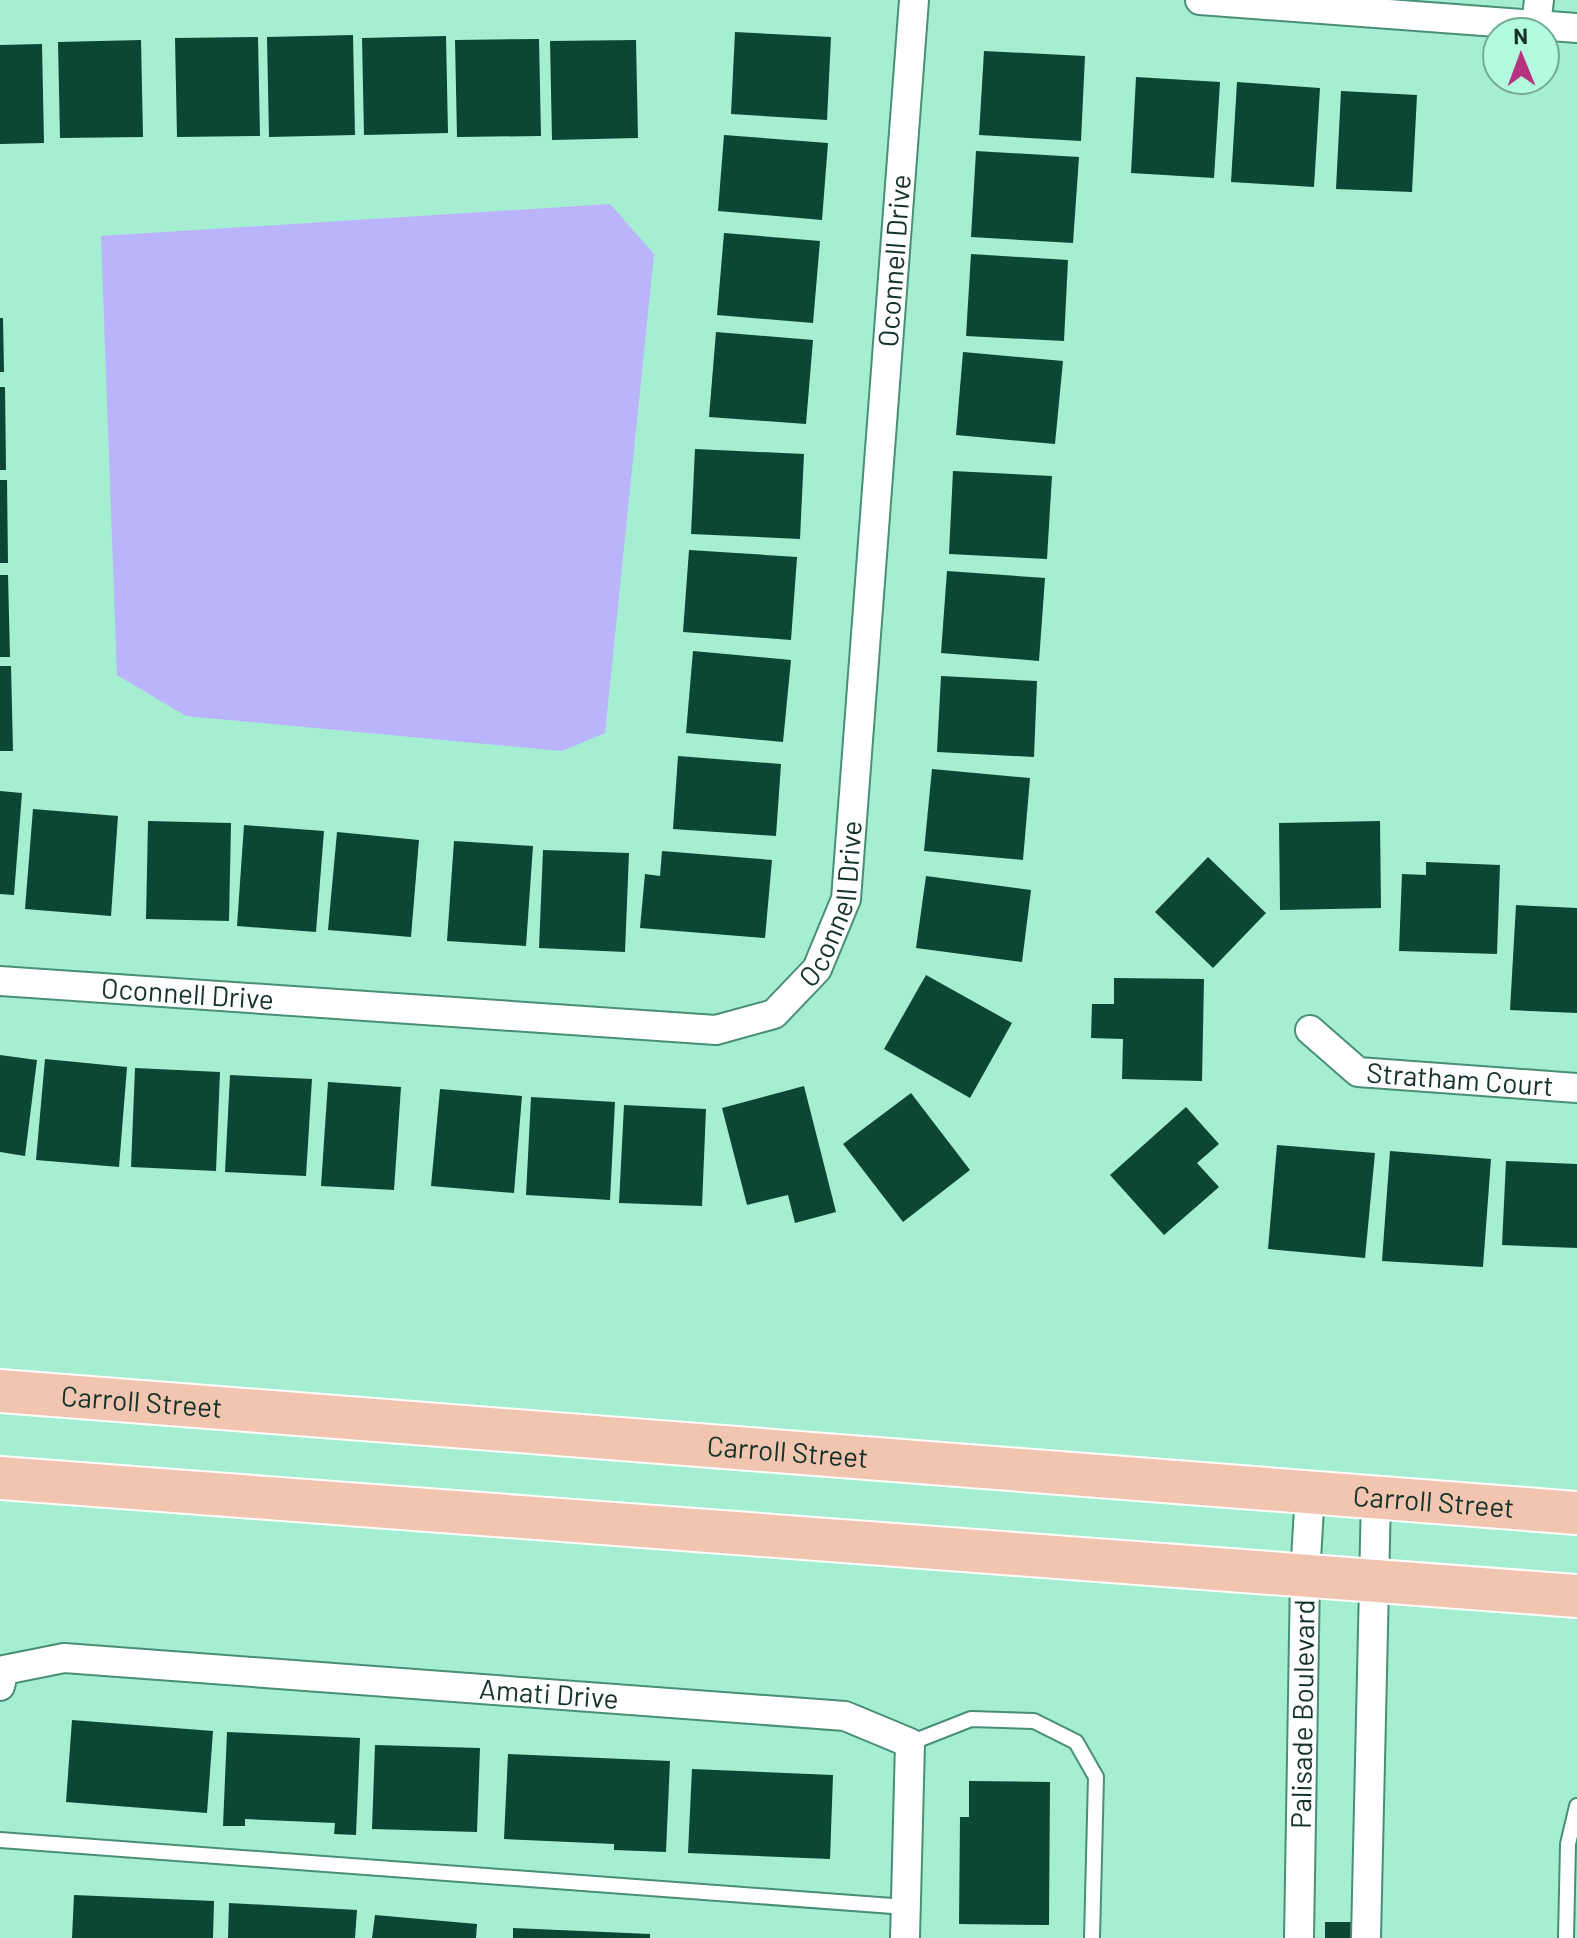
<svg xmlns="http://www.w3.org/2000/svg" width="1577" height="1938" font-family="Barlow,sans-serif">
  <style>
    .water { fill: #bab4fc }
    .building { fill: #0c4736 }
    .lines { fill: none; stroke-linecap: round; stroke-linejoin: round }
    .service-casing { stroke: #488f76; stroke-width: 18 }
    .minor-casing { stroke: #488f76; stroke-width: 32 }
    .primary-casing { stroke: #fff; stroke-width: 46 }
    .service { stroke: #fff; stroke-width: 14 }
    .minor { stroke: #fff; stroke-width: 28 }
    .primary { stroke: #f1c5af; stroke-width: 42 }
    .labels { text-anchor: middle; stroke-width: 8; stroke-linejoin: round; paint-order: stroke }
    .street-label { font-size: 28px; fill: #143227; stroke: #b2fbde }
  </style>
  <rect width="100%" height="100%" fill="#a5eed1"/>
  <!-- water -->
  <path class="water" d="M610,204L654,254L605,733L562,751L186,716L117,675L101,236Z"/>
  <!-- building -->
  <g class="building">
    <path d="M735,32L831,37L827,120L731,114Z"/>
    <path d="M353,35L355,135L269,137L267,37Z"/>
    <path d="M446,36L448,133L364,135L362,38Z"/>
    <path d="M258,37L260,136L177,137L175,38Z"/>
    <path d="M539,39L541,136L457,137L455,40Z"/>
    <path d="M141,40L143,137L60,138L58,42Z"/>
    <path d="M636,40L638,138L552,140L550,41Z"/>
    <path d="M42,44L44,143L0,144V45Z"/>
    <path d="M984,51L1085,56L1081,141L979,135Z"/>
    <path d="M1136,77L1220,82L1214,178L1131,173Z"/>
    <path d="M1237,82L1320,88L1314,187L1231,182Z"/>
    <path d="M1341,91L1417,95L1412,192L1336,189Z"/>
    <path d="M724,135L828,143L822,220L718,211Z"/>
    <path d="M976,151L1079,157L1073,243L971,237Z"/>
    <path d="M724,233L820,241L813,323L717,315Z"/>
    <path d="M971,254L1068,260L1064,341L966,336Z"/>
    <path d="M0,318H3L4,372H0Z"/>
    <path d="M716,332L813,340L806,424L709,417Z"/>
    <path d="M963,352L1063,361L1055,444L956,435Z"/>
    <path d="M0,387H5L6,470H0Z"/>
    <path d="M695,449L804,454L800,539L691,534Z"/>
    <path d="M953,471L1052,476L1047,559L949,554Z"/>
    <path d="M0,480H7L8,563H0Z"/>
    <path d="M689,550L797,557L791,640L683,632Z"/>
    <path d="M947,571L1045,578L1039,661L941,653Z"/>
    <path d="M0,575H8L10,657H0Z"/>
    <path d="M693,651L791,660L783,742L686,733Z"/>
    <path d="M0,666H11L13,751H0Z"/>
    <path d="M941,676L1037,681L1034,757L937,752Z"/>
    <path d="M678,756L781,764L776,836L673,829Z"/>
    <path d="M932,769L1030,778L1023,860L924,851Z"/>
    <path d="M0,791L22,793L14,895L0,894Z"/>
    <path d="M33,809L118,816L111,916L25,909Z"/>
    <path d="M148,821L231,823L229,921L146,919Z"/>
    <path d="M1380,821L1381,908L1280,910L1279,823Z"/>
    <path d="M244,825L324,831L316,932L237,926Z"/>
    <path d="M337,832L419,840L411,937L328,930Z"/>
    <path d="M454,841L533,846L526,946L447,941Z"/>
    <path d="M543,850L629,853L625,952L539,948Z"/>
    <path d="M662,851L772,860L765,938L640,928L645,874L660,876Z"/>
    <path d="M1208,857L1266,913L1213,968L1155,912Z"/>
    <path d="M1426,862L1500,865L1497,954L1399,951L1402,874L1426,875Z"/>
    <path d="M926,876L1031,890L1022,962L916,948Z"/>
    <path d="M1516,905L1577,908V1013L1510,1010Z"/>
    <path d="M926,975L1012,1023L970,1098L884,1049Z"/>
    <path d="M1114,978L1204,979L1202,1081L1122,1079L1123,1039L1091,1038L1092,1004H1114Z"/>
    <path d="M0,1055L37,1060L25,1156L0,1152Z"/>
    <path d="M45,1059L127,1067L119,1167L36,1160Z"/>
    <path d="M135,1068L220,1072L216,1171L131,1167Z"/>
    <path d="M230,1075L312,1079L306,1176L225,1172Z"/>
    <path d="M328,1082L401,1087L394,1190L321,1186Z"/>
    <path d="M804,1086L836,1212L795,1223L788,1195L747,1205L722,1108Z"/>
    <path d="M440,1089L522,1096L514,1193L431,1186Z"/>
    <path d="M911,1093L970,1170L903,1222L843,1144Z"/>
    <path d="M531,1097L615,1102L610,1200L526,1195Z"/>
    <path d="M624,1105L706,1109L702,1206L619,1203Z"/>
    <path d="M1186,1107L1219,1144L1197,1163L1219,1187L1164,1235L1110,1175Z"/>
    <path d="M1277,1145L1375,1153L1365,1258L1268,1249Z"/>
    <path d="M1390,1151L1491,1159L1483,1267L1382,1261Z"/>
    <path d="M1506,1161L1577,1164V1248L1502,1245Z"/>
    <path d="M72,1720L213,1731L207,1813L66,1802Z"/>
    <path d="M227,1732L360,1738L356,1835L334,1834L335,1823L245,1819V1826H223Z"/>
    <path d="M375,1745L480,1748L477,1832L372,1829Z"/>
    <path d="M508,1754L670,1761L666,1852L614,1850V1844L504,1839Z"/>
    <path d="M692,1769L833,1775L830,1859L688,1853Z"/>
    <path d="M969,1781L1050,1782L1049,1925L959,1924L960,1817H969Z"/>
    <path d="M74,1895L214,1901L213,1938H72Z"/>
    <path d="M229,1903L357,1910L355,1938H228Z"/>
    <path d="M375,1915L477,1924L476,1938H372Z"/>
    <rect x="1325" y="1922" width="29" height="16"/>
    <path d="M513,1928L650,1934V1938H513Z"/>
  </g>
  <g class="lines">
    <defs>
      <g id="service">
        <path d="M910,1743L971,1719L1034,1721L1076,1742L1096,1777L1092,1938"/>
        <path d="M0,1840L906,1907"/>
        <path d="M1566,1938L1568,1844L1577,1806"/>
      </g>
      <g id="minor">
        <path d="M1200,0L1577,28"/>
        <path d="M1536,25L1539,0"/>
        <path id="s1" d="M0,981L716,1030L774,1014L817,969L846,899L914,0"/>
        <path id="s2" d="M1310,1030L1358,1072L1577,1088"/>
        <path id="s3" d="M0,1686L4,1670L64,1658L845,1716L910,1743L905,1938"/>
        <path id="s4" d="M1299,1938L1305,1576L1310,1492"/>
        <path d="M1366,1938L1376,1497"/>
      </g>
      <g id="primary">
        <path id="s5" d="M0,1391L1577,1513"/>
        <path d="M0,1478L1577,1596"/>
      </g>
    </defs>
    <!-- service casing -->
    <use href="#service" class="service-casing"/>
    <!-- minor casing -->
    <use href="#minor" class="minor-casing"/>
    <!-- primary casing -->
    <use href="#primary" class="primary-casing"/>
    <!-- service -->
    <use href="#service" class="service"/>
    <!-- minor -->
    <use href="#minor" class="minor"/>
    <!-- primary -->
    <use href="#primary" class="primary"/>
  </g>
  <g class="labels">
    <!-- street labels -->
    <g class="street-label">
      <text dy="10" stroke="none"><textPath href="#s1" startOffset="1556">Oconnell Drive</textPath></text>
      <text dy="10" stroke="none"><textPath href="#s1" startOffset="908">Oconnell Drive</textPath></text>
      <text dy="10" stroke="none"><textPath href="#s1" startOffset="188">Oconnell Drive</textPath></text>
      <text dy="10" stroke="none"><textPath href="#s2" startOffset="166">Stratham Court</textPath></text>
      <text dy="10" stroke="none"><textPath href="#s5" startOffset="142">Carroll Street</textPath></text>
      <text dy="10" stroke="none"><textPath href="#s5" startOffset="790">Carroll Street</textPath></text>
      <text dy="10" stroke="none"><textPath href="#s5" startOffset="1438">Carroll Street</textPath></text>
      <text dy="10" stroke="none"><textPath href="#s3" startOffset="564">Amati Drive</textPath></text>
      <text dy="10" stroke="none"><textPath href="#s4" startOffset="224">Palisade Boulevard</textPath></text>
    </g>
  </g>
  <!-- north arrow -->
  <g transform="translate(1521 56) rotate(359)"><circle r="38" fill="#b2fbde" stroke="#73ab95" stroke-width="2"/>
  <path d="M0-6L14 30L0 20L-14 30Z" fill="#b43480"/>
  <text y="-12" font-size="22" font-weight="bold" text-anchor="middle" fill="#143227">N</text>
  </g>
</svg>
